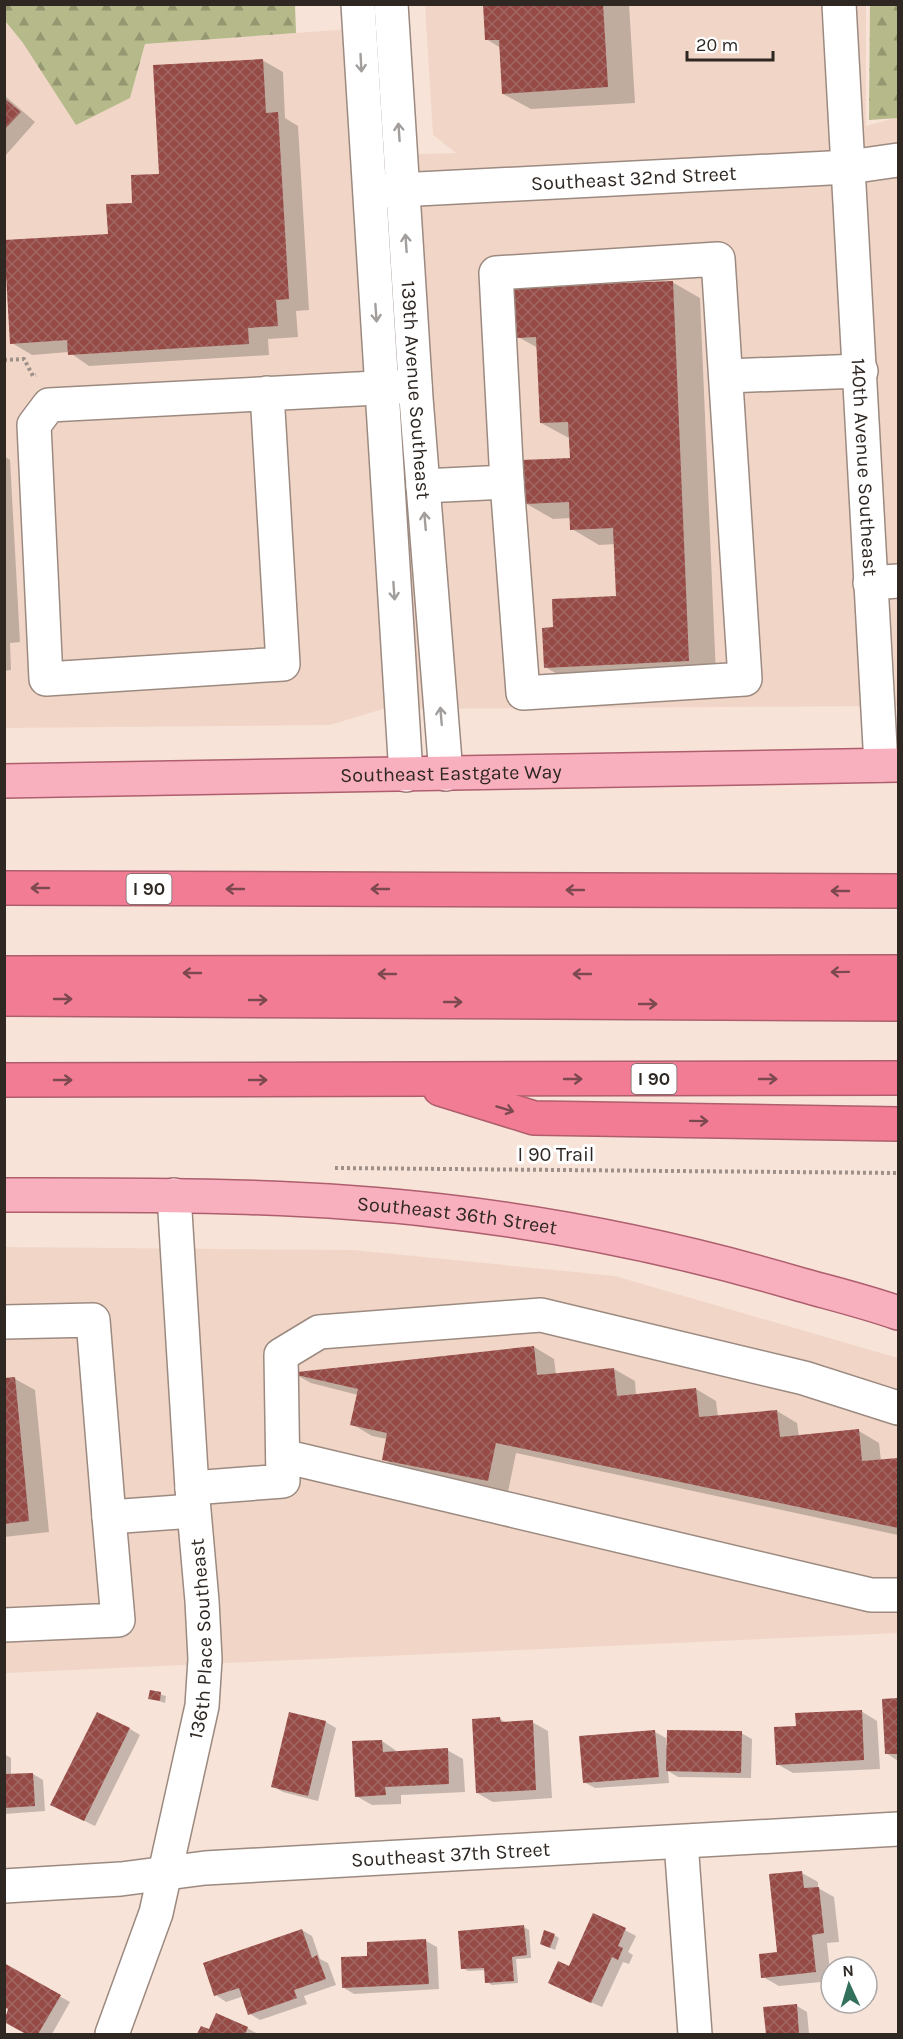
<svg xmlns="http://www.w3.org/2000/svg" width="903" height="2039" font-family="Karla,sans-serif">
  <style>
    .built { fill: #f1d6c7 }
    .forest { fill: url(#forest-firs) }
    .shadow { fill: #0003 }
    .building { fill: url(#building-cross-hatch) }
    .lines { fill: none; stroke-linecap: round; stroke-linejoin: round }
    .minor-casing { stroke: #9c8a80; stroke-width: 36 }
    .major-casing { stroke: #ae5e6d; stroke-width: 36 }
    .highway-casing { stroke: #ae5e6d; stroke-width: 36 }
    .path { stroke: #9e9088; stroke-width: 4; stroke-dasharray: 3 3; stroke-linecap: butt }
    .minor { stroke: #fff; stroke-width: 33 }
    .major { stroke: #f8b0bf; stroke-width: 33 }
    .highway { stroke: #f37c95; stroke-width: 33 }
    .oneway { stroke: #a19e9c }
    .oneway2 { stroke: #7d4950 }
    .labels { text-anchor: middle; stroke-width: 6; stroke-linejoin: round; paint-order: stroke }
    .shield { fill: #fff; stroke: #6d6864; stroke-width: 1.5 }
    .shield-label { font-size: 18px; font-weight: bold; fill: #2e2722 }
    .street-label { font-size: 20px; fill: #2e2722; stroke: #fff }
  </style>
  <defs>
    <pattern id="forest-firs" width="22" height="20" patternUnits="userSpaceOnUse" patternTransform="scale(1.5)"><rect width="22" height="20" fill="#b6ba8a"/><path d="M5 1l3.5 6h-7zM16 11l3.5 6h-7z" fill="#949770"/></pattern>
    <pattern id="building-cross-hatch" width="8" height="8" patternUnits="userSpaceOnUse" patternTransform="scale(1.5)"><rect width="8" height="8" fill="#954a45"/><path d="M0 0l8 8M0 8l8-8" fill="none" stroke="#a06763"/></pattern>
  </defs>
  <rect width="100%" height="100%" fill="#f7e3d8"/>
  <!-- built -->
  <g class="built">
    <path d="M425,5H866V126L898,117V706L383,709L330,725L5,728L4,21L23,43L130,98L145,44L350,29L354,156L456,153L433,135Z"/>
    <path d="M4,1247L353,1250L615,1276L898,1358V1633L5,1673Z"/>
  </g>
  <!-- forest -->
  <g class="forest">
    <path d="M4,5H295L296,33L145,44L130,98L76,125L23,43L5,21Z"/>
    <path d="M870,5H898V118L869,120Z"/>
  </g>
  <!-- shadow -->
  <g class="shadow">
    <path d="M484,4H629L635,103L531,109L503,94L501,48L486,39Z"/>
    <path d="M262,60L283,72L285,118L298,126L309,310L296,311L298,337L268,339L269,355L89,366L69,352L32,355L12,343Z"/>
    <path d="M4,95L35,122L6,155H4Z"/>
    <path d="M672,282L700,298L716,676L573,683L545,667L618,598L616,544L599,545L572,529L571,518L553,519L525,503L571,459L569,438L541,423L538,348L518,337Z"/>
    <path d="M4,456L10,460L20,642L10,643L11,670L4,671Z"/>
    <path d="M534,1347L554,1359L556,1375L614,1369L635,1381L636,1396L696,1389L716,1401L718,1417L777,1411L797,1423L799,1437L859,1431L879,1443L881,1461L898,1459V1535L516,1453L508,1492L404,1471L383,1459L387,1439L372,1436L352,1424L358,1395L311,1383L293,1373Z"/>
    <path d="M15,1379L35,1390L49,1532L4,1537V1380Z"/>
    <path d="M151,1692L166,1696L165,1703L150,1698Z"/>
    <path d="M898,1700V1761L886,1753L883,1701Z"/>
    <path d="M861,1711L877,1721L880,1769L793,1773L777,1764Z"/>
    <path d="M500,1719L507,1723L532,1722L548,1731L552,1798L493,1802L477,1793Z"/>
    <path d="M326,1722L336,1728L318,1801L283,1792L272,1786Z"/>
    <path d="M130,1729L140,1735L95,1826L62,1810Z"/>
    <path d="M655,1732L666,1738V1745L741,1733L752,1739L751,1778L678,1777L668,1771L669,1783L595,1788L584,1782Z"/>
    <path d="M382,1741L398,1752L447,1750L463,1759L465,1792L401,1795V1804L372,1805L356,1796Z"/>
    <path d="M4,1754L11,1758V1775L33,1774L43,1780L45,1811L4,1814Z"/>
    <path d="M802,1873L818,1882V1888L834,1897L839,1942L827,1943L831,1981L779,1986L763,1977L779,1953Z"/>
    <path d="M524,1927L529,1930L531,1958L516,1959L518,1983L492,1985L487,1982L486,1970L468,1971L463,1968Z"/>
    <path d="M302,1930L312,1936L320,1959L328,1963L336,1985L304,1996L307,2004L260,2020L250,2014L244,1996L226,2002L216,1995Z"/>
    <path d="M625,1930L636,1936L628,1952L633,1955L629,1964L623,1962L602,2007L560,1989L569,1968Z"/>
    <path d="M554,1935L559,1938L555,1950L541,1944Z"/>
    <path d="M426,1941L437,1947L439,1989L354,1994L344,1988Z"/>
    <path d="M4,1965L70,2002L52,2034H29L4,2021L10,2008Z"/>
    <path d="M797,2006L807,2012L809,2034H767L765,2009Z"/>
    <path d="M202,2028L210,2031L247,2028L258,2034H199Z"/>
  </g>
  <!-- building -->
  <g class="building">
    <path d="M483,4H603L608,87L502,94L499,40H485Z"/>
    <path d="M263,59L266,113L278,112L289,299L276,300L278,326L248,328L249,344L68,355L67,340L10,344L4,240L108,234L106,204L132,203L131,175L159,174L153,65Z"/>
    <path d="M4,98L21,112L4,130Z"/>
    <path d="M673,281L689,661L544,668L542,628L553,627L552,599L616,596L613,528L570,530L569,502L524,504L521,460L570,458L568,422L540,423L536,337L517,338L514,287Z"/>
    <path d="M534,1346L537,1375L614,1368L617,1396L696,1388L699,1417L777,1410L780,1437L859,1429L862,1461L898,1458V1528L496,1443L488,1481L382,1460L387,1433L350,1425L358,1389L288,1373Z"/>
    <path d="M15,1377L29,1521L4,1524V1378Z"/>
    <path d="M150,1690L161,1692L160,1701L148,1699Z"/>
    <path d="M898,1698V1754H885L882,1699Z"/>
    <path d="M862,1710L864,1760L776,1765L774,1727L796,1726L795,1713Z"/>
    <path d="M97,1712L130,1728L84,1821L50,1805Z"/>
    <path d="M289,1712L326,1721L308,1796L271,1787Z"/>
    <path d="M500,1717L501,1722L533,1720L536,1790L476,1793L472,1719Z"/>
    <path d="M655,1730L659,1777L583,1783L579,1736Z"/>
    <path d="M667,1730L742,1731L741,1773L666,1771Z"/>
    <path d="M382,1740L383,1752L448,1748L449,1784L385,1787L386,1795L355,1797L352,1741Z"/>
    <path d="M33,1773L35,1806L4,1808V1774Z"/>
    <path d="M802,1871L804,1888L819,1887L824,1933L812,1935L816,1972L761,1978L759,1954L777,1952L769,1874Z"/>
    <path d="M593,1913L626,1928L618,1946L623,1948L618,1960L612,1957L591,2003L548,1983L558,1961L569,1966Z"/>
    <path d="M524,1925L527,1955L512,1957L514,1981L485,1983L484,1968L461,1969L458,1931Z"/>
    <path d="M302,1929L312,1958L317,1955L326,1979L294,1990L297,1998L248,2015L239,1988L214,1996L203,1963Z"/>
    <path d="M544,1930L555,1934L550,1948L540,1944Z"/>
    <path d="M426,1939L429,1984L342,1988L341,1957L367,1956V1942Z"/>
    <path d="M4,1963L61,1995L38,2034H26L4,2022L8,2009L4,2007Z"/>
    <path d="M797,2004L799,2034H766L763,2007Z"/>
    <path d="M216,2013L248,2027L245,2034H197L201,2026L209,2029Z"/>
  </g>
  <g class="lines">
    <defs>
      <g id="minor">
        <path d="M358,4L406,775"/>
        <path id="s1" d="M391,4L416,398L446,774"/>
        <path id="s2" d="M839,4L881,765"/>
        <path id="s3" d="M379,191L849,167L898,160"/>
        <path d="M718,259L745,679L523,693L507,482L496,273Z"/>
        <path d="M726,376L861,371"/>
        <path d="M267,393L283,664L46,679L34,425L49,405L415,386"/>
        <path d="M423,486L507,482"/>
        <path d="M870,583L898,581"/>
        <path d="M4,1322L93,1320L109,1517L193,1511"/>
        <path d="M283,1456L871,1595H898"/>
        <path d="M192,1488L283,1481L281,1355L319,1332L541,1315L804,1378L898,1408"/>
        <path d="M4,1625L118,1620L109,1517"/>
        <path d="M681,1842L695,2034"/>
        <path id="s4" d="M4,1886L121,1879L205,1868L898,1829"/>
        <path id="s5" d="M112,2034L156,1913L202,1706L205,1659L202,1601L192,1488L174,1195"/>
      </g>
      <g id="major">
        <path id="s6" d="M4,781L898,765"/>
        <path id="s7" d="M4,1195C150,1195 297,1194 441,1211C564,1225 684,1250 802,1285C834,1294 867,1302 898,1313"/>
      </g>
      <g id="highway">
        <path d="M4,888L898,891"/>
        <path d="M4,973L898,972"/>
        <path d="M4,999L898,1004"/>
        <path d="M4,1080L898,1078"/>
        <path d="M440,1089L534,1118L898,1124"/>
      </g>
    </defs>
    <!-- minor casing -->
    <use href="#minor" class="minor-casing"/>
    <!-- major casing -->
    <use href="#major" class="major-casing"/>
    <!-- highway casing -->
    <use href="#highway" class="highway-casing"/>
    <!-- path -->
    <g class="path">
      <path d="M4,360L24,359L33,376L36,375"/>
      <path d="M335,1168L898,1173"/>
    </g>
    <!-- minor -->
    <use href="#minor" class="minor"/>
    <!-- major -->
    <use href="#major" class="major"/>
    <!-- highway -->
    <use href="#highway" class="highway"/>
  </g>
  <!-- one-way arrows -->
  <defs><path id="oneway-shaft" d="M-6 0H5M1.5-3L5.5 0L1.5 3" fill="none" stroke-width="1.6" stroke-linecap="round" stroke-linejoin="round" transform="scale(1.5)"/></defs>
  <g class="oneway">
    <use href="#oneway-shaft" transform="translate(361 63) rotate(87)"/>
    <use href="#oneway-shaft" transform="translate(399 132) rotate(-94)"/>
    <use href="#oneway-shaft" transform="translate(406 243) rotate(-94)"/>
    <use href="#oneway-shaft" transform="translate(376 313) rotate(86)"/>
    <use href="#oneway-shaft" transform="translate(425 521) rotate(-95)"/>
    <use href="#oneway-shaft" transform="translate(394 591) rotate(86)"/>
    <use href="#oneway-shaft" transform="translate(441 716) rotate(-95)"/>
  </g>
  <g class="oneway2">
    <use href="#oneway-shaft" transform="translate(40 888) rotate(-180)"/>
    <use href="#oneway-shaft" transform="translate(235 889) rotate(-180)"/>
    <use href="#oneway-shaft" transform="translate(380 889) rotate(-180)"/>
    <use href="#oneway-shaft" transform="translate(575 890) rotate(-180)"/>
    <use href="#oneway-shaft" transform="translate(840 891) rotate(-180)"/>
    <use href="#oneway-shaft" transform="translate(840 972) rotate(179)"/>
    <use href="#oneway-shaft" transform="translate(192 973) rotate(-180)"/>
    <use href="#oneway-shaft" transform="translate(387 974) rotate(-180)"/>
    <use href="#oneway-shaft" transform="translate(582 974) rotate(-180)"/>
    <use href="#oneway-shaft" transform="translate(63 999)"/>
    <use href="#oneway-shaft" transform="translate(258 1000)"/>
    <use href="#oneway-shaft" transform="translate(453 1002)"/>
    <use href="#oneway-shaft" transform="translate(648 1004)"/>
    <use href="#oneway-shaft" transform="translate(573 1079)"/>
    <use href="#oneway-shaft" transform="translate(768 1079)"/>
    <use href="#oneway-shaft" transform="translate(63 1080)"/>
    <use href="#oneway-shaft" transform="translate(258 1080)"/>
    <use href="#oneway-shaft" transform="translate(505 1109) rotate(17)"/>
    <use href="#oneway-shaft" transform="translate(699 1121) rotate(1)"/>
  </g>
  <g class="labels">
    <!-- shield labels -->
    <g class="shield">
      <rect x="126.5" y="874" width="45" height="30" rx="4.5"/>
      <rect x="631.5" y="1064" width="45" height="30" rx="4.5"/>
    </g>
    <g class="shield-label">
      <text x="149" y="895">I 90</text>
      <text x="654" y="1085">I 90</text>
    </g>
    <!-- street labels -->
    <g class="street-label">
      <text dy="7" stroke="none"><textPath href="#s3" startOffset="255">Southeast 32nd Street</textPath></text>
      <text dy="7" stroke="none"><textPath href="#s1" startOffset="387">139th Avenue Southeast</textPath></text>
      <text dy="7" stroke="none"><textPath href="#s2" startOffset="464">140th Avenue Southeast</textPath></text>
      <text dy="7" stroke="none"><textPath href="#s6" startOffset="447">Southeast Eastgate Way</textPath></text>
      <text x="556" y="1161">I 90 Trail</text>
      <text dy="7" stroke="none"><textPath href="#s7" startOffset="454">Southeast 36th Street</textPath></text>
      <text dy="7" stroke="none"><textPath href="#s5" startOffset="408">136th Place Southeast</textPath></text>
      <text dy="7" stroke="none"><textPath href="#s4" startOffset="448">Southeast 37th Street</textPath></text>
    </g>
  </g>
  <!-- border -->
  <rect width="903" height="2039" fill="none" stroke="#2e2722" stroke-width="12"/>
  <!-- north arrow -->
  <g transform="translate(849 1985) rotate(356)"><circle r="28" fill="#ffffff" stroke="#aba9a7" stroke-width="1.5"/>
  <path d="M0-4.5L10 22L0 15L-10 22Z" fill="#34715d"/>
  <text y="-9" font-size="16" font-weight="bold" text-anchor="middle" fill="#2e2722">N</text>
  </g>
  <!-- scale -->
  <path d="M687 51v9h86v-9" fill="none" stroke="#2e2722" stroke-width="3"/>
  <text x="696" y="51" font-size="18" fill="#2e2722" stroke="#ffffff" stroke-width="4.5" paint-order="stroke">20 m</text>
</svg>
